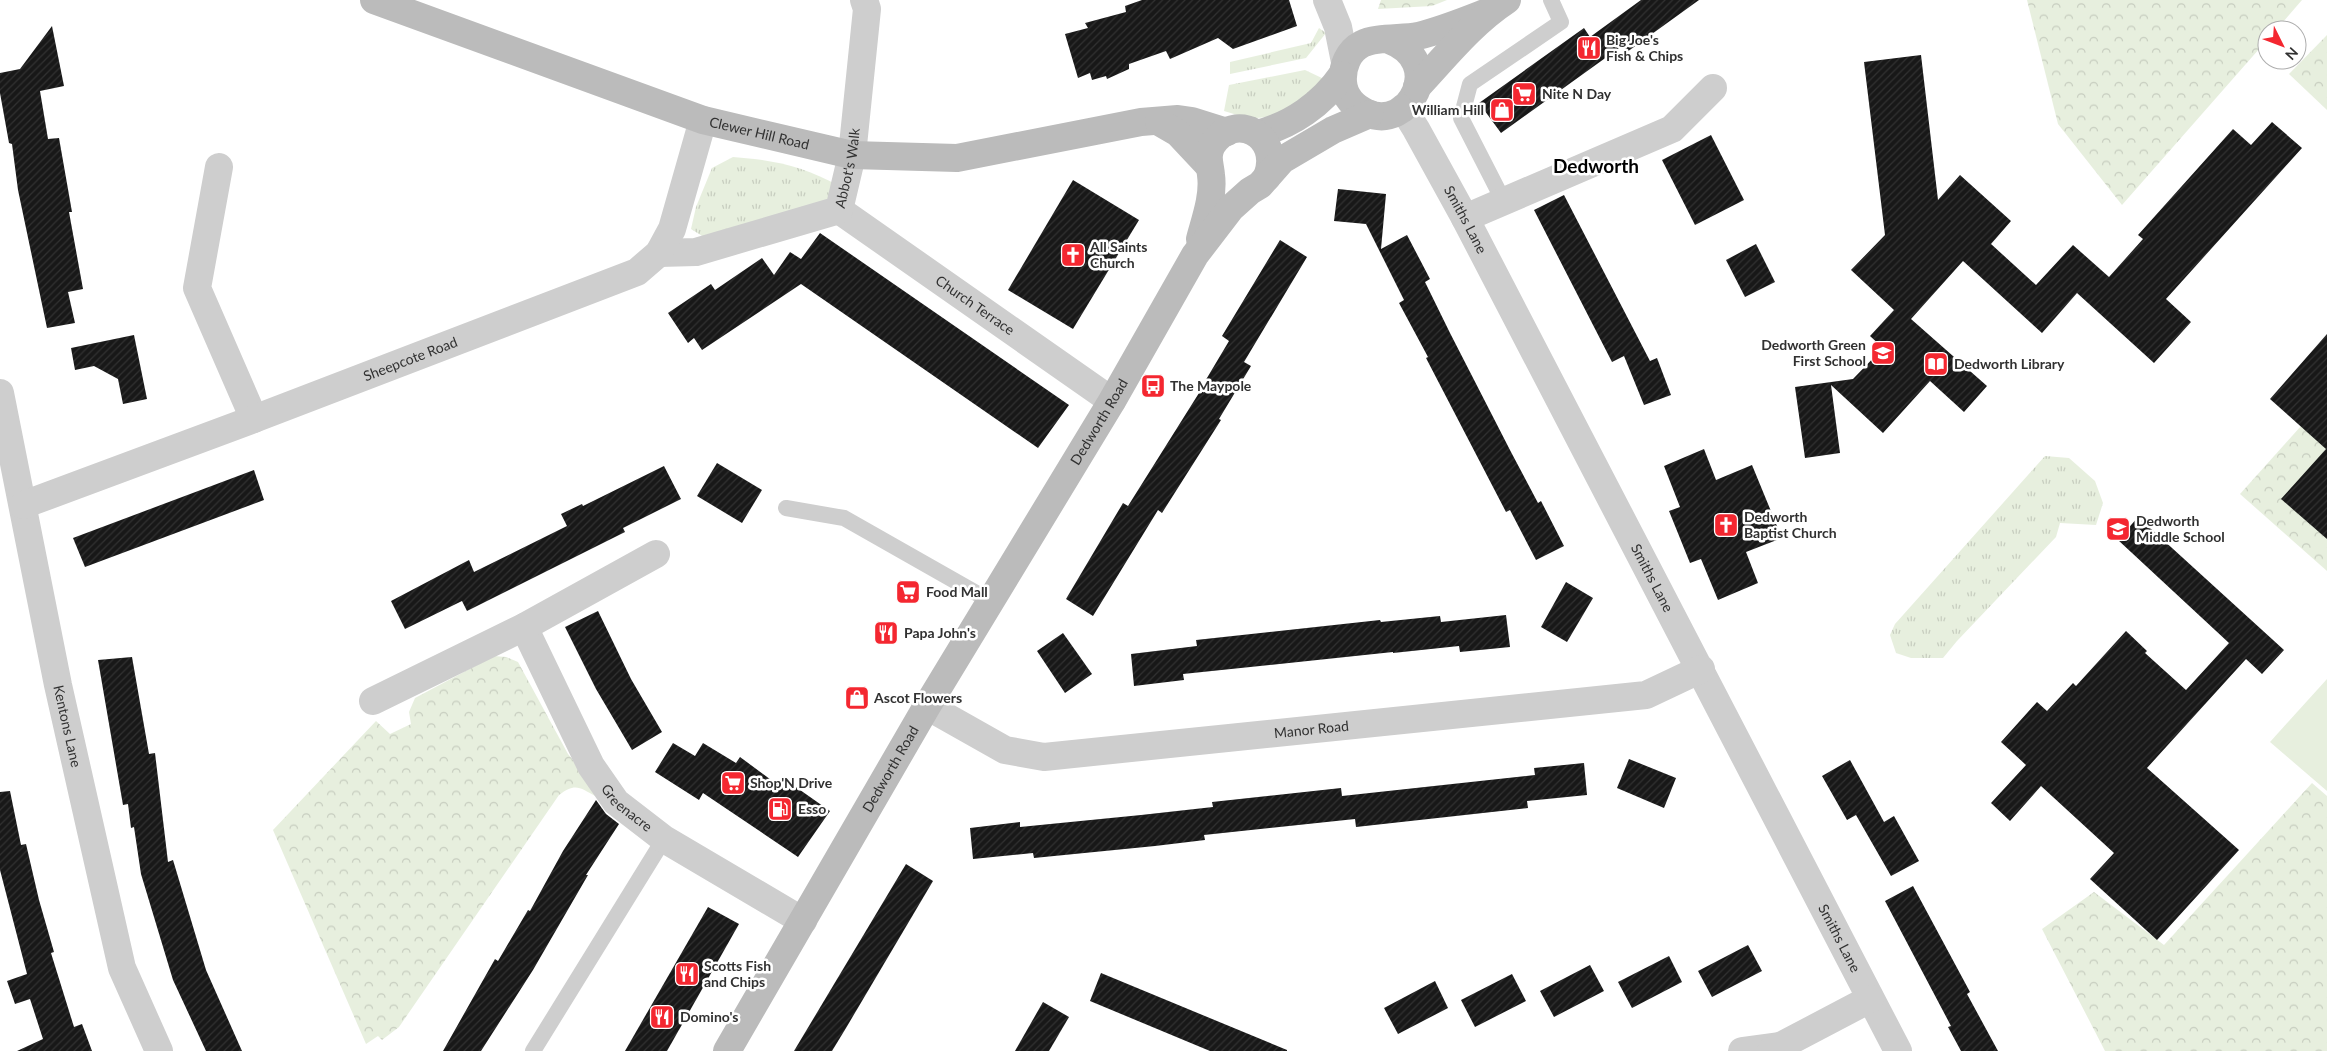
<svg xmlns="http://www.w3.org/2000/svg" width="2327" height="1051" font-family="Lato,sans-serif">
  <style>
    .grass { fill: url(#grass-tufts) }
    .forest { fill: url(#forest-crowns) }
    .pitch { fill: #e7efde }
    .building { fill: url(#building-hatch) }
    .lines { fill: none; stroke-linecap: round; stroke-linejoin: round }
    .lane { stroke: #cecece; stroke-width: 16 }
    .street { stroke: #cecece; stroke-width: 28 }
    .secondary { stroke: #bbb; stroke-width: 28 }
    .labels { text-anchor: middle; stroke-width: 5; stroke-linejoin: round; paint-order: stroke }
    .poi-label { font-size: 14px; font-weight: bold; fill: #313131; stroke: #fff; text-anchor: start }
    .street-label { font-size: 14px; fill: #313131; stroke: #fff }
    .district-label { font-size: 19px; font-weight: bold; fill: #000; stroke: #fff }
  </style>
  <defs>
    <pattern id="grass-tufts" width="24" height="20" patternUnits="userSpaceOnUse" patternTransform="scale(1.25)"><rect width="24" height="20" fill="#e7efde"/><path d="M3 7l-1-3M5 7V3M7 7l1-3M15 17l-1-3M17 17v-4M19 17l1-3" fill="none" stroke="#c7cdbf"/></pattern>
    <pattern id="forest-crowns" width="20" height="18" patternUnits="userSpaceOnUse" patternTransform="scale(1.25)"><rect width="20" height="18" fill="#e7efde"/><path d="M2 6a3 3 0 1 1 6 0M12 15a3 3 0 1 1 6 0" fill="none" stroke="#c7cdbf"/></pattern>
    <pattern id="building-hatch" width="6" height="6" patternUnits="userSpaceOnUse" patternTransform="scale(1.25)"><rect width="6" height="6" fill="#181818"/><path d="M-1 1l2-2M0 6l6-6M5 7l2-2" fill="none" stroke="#313131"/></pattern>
  </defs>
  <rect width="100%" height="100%" fill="#fff"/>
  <!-- grass -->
  <g class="grass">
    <path d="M1319,28L1326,33L1306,58L1230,74V62L1311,43Z"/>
    <path d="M1305,70L1324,79C1304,98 1276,123 1247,117C1239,116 1232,113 1224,111L1229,85Z"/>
    <path d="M733,157C773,160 803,166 839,186L834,199L707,239L691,229L696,207L712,168Z"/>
    <path d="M2045,456L2069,458L2095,481L2103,503L2096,525L2060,523L2056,537L1957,641L1943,658H1911L1896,653L1890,635L1895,624Z"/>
  </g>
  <!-- forest -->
  <g class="forest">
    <path d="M1381,0H1447L1432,6L1378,9Z"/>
    <path d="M2027,0H2302L2276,30H2267V40L2122,205L2058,124Z"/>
    <path d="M2327,35V110L2289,74Z"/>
    <path d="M2327,397V571L2240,494Z"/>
    <path d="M494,656L506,657L518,662L568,754L601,794L597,797C580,788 576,782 559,795L399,1027L382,1040L378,1036L366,1044L273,830L376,721L390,734L411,724L409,712L415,698Z"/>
    <path d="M2312,783L2327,796V1051H2105L2042,929L2094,892L2164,945Z"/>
  </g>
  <!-- pitch -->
  <path class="pitch" d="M2327,679V791L2270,742Z"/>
  <!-- building -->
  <g class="building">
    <path d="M1142,0H1289L1297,26L1233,49L1218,38L1170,59L1166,51L1129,64V69L1107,79L1106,76L1092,80L1090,73L1078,78L1065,34L1088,28L1085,23L1126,12L1125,6Z"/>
    <path d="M1641,0H1699L1627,52L1622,46L1501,133L1479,103L1584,28L1590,37Z"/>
    <path d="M52,26L64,86L40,91L48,139L59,138L72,212H69L83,289L68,292L75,323L47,328L18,190L12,144L9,143L0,93V73L20,69Z"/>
    <path d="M1921,55L1938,200L1960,175L2011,221L1991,244L2036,285L2073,245L2109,277L2143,239L2138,235L2233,129L2251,145L2272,122L2302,148L2166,299L2191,322L2154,363L2077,293L2042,333L1963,261L1911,319L1987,386L1964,412L1930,381L1883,433L1831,385L1840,453L1805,458L1795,387L1853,379L1883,348L1870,336L1894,310L1851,270L1885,235L1864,62Z"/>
    <path d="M1711,135L1744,200L1695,225L1662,160Z"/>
    <path d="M1073,180L1139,220L1073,329L1008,290Z"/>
    <path d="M1338,189L1386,194L1381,249L1407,235L1430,279L1425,282L1450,333L1511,452L1538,503L1541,501L1564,546L1536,560L1510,510L1506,512L1426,358L1428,357L1399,303L1404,300L1366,224L1334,221Z"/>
    <path d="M1564,195L1650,361L1657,358L1671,395L1644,405L1624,356L1612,362L1534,210Z"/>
    <path d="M820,233L1069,405L1038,448L801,284L702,350L694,338L688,343L668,313L711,284L715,290L762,258L774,275L790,252L801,259Z"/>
    <path d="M1280,240L1307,257L1244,362L1251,366L1219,419L1221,420L1162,513L1158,510L1093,616L1066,599L1123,503L1128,506L1199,393H1198L1229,341L1222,336Z"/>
    <path d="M1756,244L1775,282L1745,297L1726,260Z"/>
    <path d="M2327,334V539L2281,499L2326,449L2270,399Z"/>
    <path d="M134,335L147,399L123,404L118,379L94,366L75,370L71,348Z"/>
    <path d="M1704,449L1716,480L1752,465L1782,538L1746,552L1758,583L1718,600L1701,559L1690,563L1669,511L1680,507L1664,466Z"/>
    <path d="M717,463L762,490L742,523L697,496Z"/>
    <path d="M664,466L681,499L623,528L625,532L467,611L462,601L405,629L391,601L469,560L474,572L567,526L561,514L582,504L583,506Z"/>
    <path d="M254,470L264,500L85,567L73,538Z"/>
    <path d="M2138,517L2284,650L2262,674L2246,659L2147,768L2239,850L2157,940L2090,879L2114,853L2041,786L2010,821L1991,803L2026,765L2001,742L2037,702L2047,711L2073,683L2076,686L2126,631L2147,651L2145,653L2186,690L2229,643L2118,540Z"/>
    <path d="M1566,582L1593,598L1567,642L1541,627Z"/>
    <path d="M598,611L631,679L662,732L632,750L596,689L565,627Z"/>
    <path d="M1506,615L1510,647L1460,652L1459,646L1393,653V652L1183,674L1184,680L1134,686L1131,654L1197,646L1196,640L1380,620L1381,622L1440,616L1441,622Z"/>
    <path d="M1063,633L1092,674L1065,693L1037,651Z"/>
    <path d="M132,657L149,754L155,753L168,862L173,860L206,970L242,1051H206L173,980L141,874L134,827L131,828L128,804L123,805L98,660Z"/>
    <path d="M673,743L695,756L703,743L736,763L740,757L778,785L783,778L830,811L798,857L703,793L699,800L655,772Z"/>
    <path d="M1629,759L1676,778L1664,808L1617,788Z"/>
    <path d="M1850,760L1884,822L1894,816L1919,861L1891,876L1856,815L1847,820L1822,776Z"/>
    <path d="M1584,763L1587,795L1527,801L1528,808L1356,827L1355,819L1204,835L1205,840L1155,846L1034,858L1033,853L973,859L970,828L1020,822V827L1141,815L1213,807L1212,802L1341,788L1342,796L1535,775L1534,768Z"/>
    <path d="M10,791L21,845L26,844L39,900L54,952L51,953L74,1027L82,1024L92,1051H17L43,1039L30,999L15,1004L7,981L27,974L0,870V792Z"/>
    <path d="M596,800L606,814L619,824L586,875H588L533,970L481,1051H443L495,959L498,961L528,910L530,911L563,851Z"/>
    <path d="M906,864L933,881L846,1028L832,1051H794Z"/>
    <path d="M1913,886L1970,992L1967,994L1998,1051H1961L1948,1027L1951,1026L1885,901Z"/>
    <path d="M708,907L739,924L667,1051H625Z"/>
    <path d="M1748,945L1762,971L1712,997L1698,971Z"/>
    <path d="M1669,956L1682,982L1632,1008L1618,982Z"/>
    <path d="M1590,965L1604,991L1554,1017L1540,991Z"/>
    <path d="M1101,973L1287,1050V1051H1210L1090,1001Z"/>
    <path d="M1512,974L1526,1001L1475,1027L1461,1000Z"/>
    <path d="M1435,981L1448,1008L1398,1034L1384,1008Z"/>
    <path d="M1043,1002L1069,1017L1049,1051H1015Z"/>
  </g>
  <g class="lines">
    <!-- lane -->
    <g class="lane">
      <path d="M1504,202L1461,118L1470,84L1561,22L1551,0"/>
      <path d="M786,508L844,518L992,602"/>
      <path d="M533,1051L664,839"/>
    </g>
    <!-- street -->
    <g class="street">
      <path d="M1327,0L1338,27L1345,62"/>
      <path id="s1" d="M1403,108L1416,129L1465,218L1898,1051"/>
      <path d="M219,167L197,288L254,419"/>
      <path id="s2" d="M839,210L1112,401"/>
      <path d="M1465,218L1672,129L1713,88"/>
      <path id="s3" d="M659,253L696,252L839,210L852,155L867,9L864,0"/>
      <path id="s4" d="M0,393L58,685L122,968L159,1051"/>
      <path id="s5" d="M23,505L254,419L637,272L659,253L672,229L703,120"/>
      <path id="s6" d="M524,627L591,766L616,802L664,839L803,921"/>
      <path d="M373,701L524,627L656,554"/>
      <path id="s7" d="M927,706L1005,750L1044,757L1646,695L1701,669"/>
      <path d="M1742,1051L1779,1046"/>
      <path d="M1771,1051L1870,999"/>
    </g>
    <!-- secondary -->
    <g class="secondary">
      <path id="s8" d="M374,0L703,120L852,155L957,158L1141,122L1178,119L1192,121L1227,132"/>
      <path d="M1389,40C1447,62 1409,132 1367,113C1354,107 1344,97 1343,82C1342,67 1348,51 1362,44C1375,37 1403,39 1418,36C1443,30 1467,20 1490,11"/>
      <path d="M1417,87C1446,56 1472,23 1507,0"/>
      <path d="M1159,122L1178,133L1208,165"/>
      <path d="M1257,134C1292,125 1322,104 1342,75"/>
      <path d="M1200,239C1205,220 1214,196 1211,175C1210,164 1206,156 1212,145C1234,110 1283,135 1267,177"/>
      <path id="s9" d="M727,1051L927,706L1112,401L1195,255L1231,208L1250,191L1260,185L1282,160L1333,130L1370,114"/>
    </g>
  </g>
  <!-- icons -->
  <defs>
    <symbol id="restaurant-square" viewBox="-11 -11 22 22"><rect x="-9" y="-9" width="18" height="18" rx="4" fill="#f42730" stroke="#fff"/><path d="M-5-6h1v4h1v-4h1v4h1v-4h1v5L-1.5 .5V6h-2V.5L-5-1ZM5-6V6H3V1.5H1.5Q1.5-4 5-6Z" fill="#fff"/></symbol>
    <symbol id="supermarket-square" viewBox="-11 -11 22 22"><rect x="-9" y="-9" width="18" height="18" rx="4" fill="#f42730" stroke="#fff"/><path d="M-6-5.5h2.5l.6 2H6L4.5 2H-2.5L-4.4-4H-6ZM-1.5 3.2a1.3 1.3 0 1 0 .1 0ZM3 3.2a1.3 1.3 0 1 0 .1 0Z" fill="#fff"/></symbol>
    <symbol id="shop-square" viewBox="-11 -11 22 22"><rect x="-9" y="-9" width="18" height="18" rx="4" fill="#f42730" stroke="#fff"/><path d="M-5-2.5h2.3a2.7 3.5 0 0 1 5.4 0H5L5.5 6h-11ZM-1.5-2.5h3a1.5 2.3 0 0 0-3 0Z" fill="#fff"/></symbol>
    <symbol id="church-square" viewBox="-11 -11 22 22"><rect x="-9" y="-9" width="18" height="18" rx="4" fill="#f42730" stroke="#fff"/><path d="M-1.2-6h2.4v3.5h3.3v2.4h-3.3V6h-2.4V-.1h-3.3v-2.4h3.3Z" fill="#fff"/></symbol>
    <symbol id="school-square" viewBox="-11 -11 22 22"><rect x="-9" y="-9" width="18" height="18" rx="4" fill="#f42730" stroke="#fff"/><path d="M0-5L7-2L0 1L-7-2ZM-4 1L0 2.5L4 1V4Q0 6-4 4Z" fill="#fff"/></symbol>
    <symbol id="library-square" viewBox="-11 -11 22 22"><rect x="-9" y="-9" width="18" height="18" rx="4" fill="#f42730" stroke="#fff"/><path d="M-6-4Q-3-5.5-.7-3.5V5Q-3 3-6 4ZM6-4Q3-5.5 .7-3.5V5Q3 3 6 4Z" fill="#fff"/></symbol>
    <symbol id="bus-square" viewBox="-11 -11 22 22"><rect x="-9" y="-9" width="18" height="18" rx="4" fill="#f42730" stroke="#fff"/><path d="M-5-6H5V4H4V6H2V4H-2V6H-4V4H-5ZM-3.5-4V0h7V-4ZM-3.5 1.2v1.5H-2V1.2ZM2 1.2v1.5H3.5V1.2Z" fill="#fff"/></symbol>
    <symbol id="fuel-square" viewBox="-11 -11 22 22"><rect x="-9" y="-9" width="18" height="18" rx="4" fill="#f42730" stroke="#fff"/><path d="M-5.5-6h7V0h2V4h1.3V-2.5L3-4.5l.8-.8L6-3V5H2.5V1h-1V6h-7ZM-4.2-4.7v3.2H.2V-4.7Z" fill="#fff"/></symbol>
  </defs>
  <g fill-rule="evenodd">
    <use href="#restaurant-square" x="1575" y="34" width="28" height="28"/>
    <use href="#supermarket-square" x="1510" y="80" width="28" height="28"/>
    <use href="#shop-square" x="1488" y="96" width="28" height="28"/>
    <use href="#church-square" x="1059" y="241" width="28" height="28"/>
    <use href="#school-square" x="1869" y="339" width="28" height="28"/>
    <use href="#library-square" x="1922" y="350" width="28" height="28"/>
    <use href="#bus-square" x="1139" y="372" width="28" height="28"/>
    <use href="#church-square" x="1712" y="511" width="28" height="28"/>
    <use href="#school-square" x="2104" y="515" width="28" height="28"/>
    <use href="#supermarket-square" x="894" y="578" width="28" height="28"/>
    <use href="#restaurant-square" x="872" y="619" width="28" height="28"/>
    <use href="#shop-square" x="843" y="684" width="28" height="28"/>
    <use href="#supermarket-square" x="719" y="769" width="28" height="28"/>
    <use href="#fuel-square" x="766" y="795" width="28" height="28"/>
    <use href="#restaurant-square" x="673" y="960" width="28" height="28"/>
    <use href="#restaurant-square" x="648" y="1003" width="28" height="28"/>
  </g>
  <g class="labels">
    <!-- poi labels -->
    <g class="poi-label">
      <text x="1606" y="45">Big Joe's<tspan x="1606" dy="16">Fish &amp; Chips</tspan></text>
      <text x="1542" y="99">Nite N Day</text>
      <text x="1484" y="115" text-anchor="end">William Hill</text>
      <text x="1090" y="252">All Saints<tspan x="1090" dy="16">Church</tspan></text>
      <text x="1866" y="350" text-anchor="end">Dedworth Green<tspan x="1866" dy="16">First School</tspan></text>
      <text x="1954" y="369">Dedworth Library</text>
      <text x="1170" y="391">The Maypole</text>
      <text x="1744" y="522">Dedworth<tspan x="1744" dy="16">Baptist Church</tspan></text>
      <text x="2136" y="526">Dedworth<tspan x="2136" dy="16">Middle School</tspan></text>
      <text x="926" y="597">Food Mall</text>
      <text x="904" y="638">Papa John's</text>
      <text x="874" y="703">Ascot Flowers</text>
      <text x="750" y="788">Shop'N Drive</text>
      <text x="798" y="814">Esso</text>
      <text x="704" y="971">Scotts Fish<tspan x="704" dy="16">and Chips</tspan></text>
      <text x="680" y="1022">Domino's</text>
    </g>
    <!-- street labels -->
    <g class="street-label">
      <text dy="5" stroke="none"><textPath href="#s8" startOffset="408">Clewer Hill Road</textPath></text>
      <text dy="5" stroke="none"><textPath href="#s3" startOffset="229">Abbot's Walk</textPath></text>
      <text dy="5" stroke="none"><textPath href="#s1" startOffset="128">Smiths Lane</textPath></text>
      <text dy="5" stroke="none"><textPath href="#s2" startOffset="166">Church Terrace</textPath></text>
      <text dy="5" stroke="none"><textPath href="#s5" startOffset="414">Sheepcote Road</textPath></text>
      <text dy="5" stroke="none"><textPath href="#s9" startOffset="731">Dedworth Road</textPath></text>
      <text dy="5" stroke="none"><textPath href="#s1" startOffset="532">Smiths Lane</textPath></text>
      <text dy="5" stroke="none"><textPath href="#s4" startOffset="340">Kentons Lane</textPath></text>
      <text dy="5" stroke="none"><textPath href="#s7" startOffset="398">Manor Road</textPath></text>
      <text dy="5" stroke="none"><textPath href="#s9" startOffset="326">Dedworth Road</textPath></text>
      <text dy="5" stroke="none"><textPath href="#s6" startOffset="210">Greenacre</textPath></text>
      <text dy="5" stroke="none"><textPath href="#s1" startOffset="938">Smiths Lane</textPath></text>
    </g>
    <!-- district labels -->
    <g class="district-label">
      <text x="1596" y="173">Dedworth</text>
    </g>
  </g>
  <!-- north arrow -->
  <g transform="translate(2282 45) rotate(132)"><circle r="24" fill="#ffffff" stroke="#adadad"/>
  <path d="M0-4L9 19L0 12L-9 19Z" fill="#f42730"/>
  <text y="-8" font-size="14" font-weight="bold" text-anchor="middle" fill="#313131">N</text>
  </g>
</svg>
